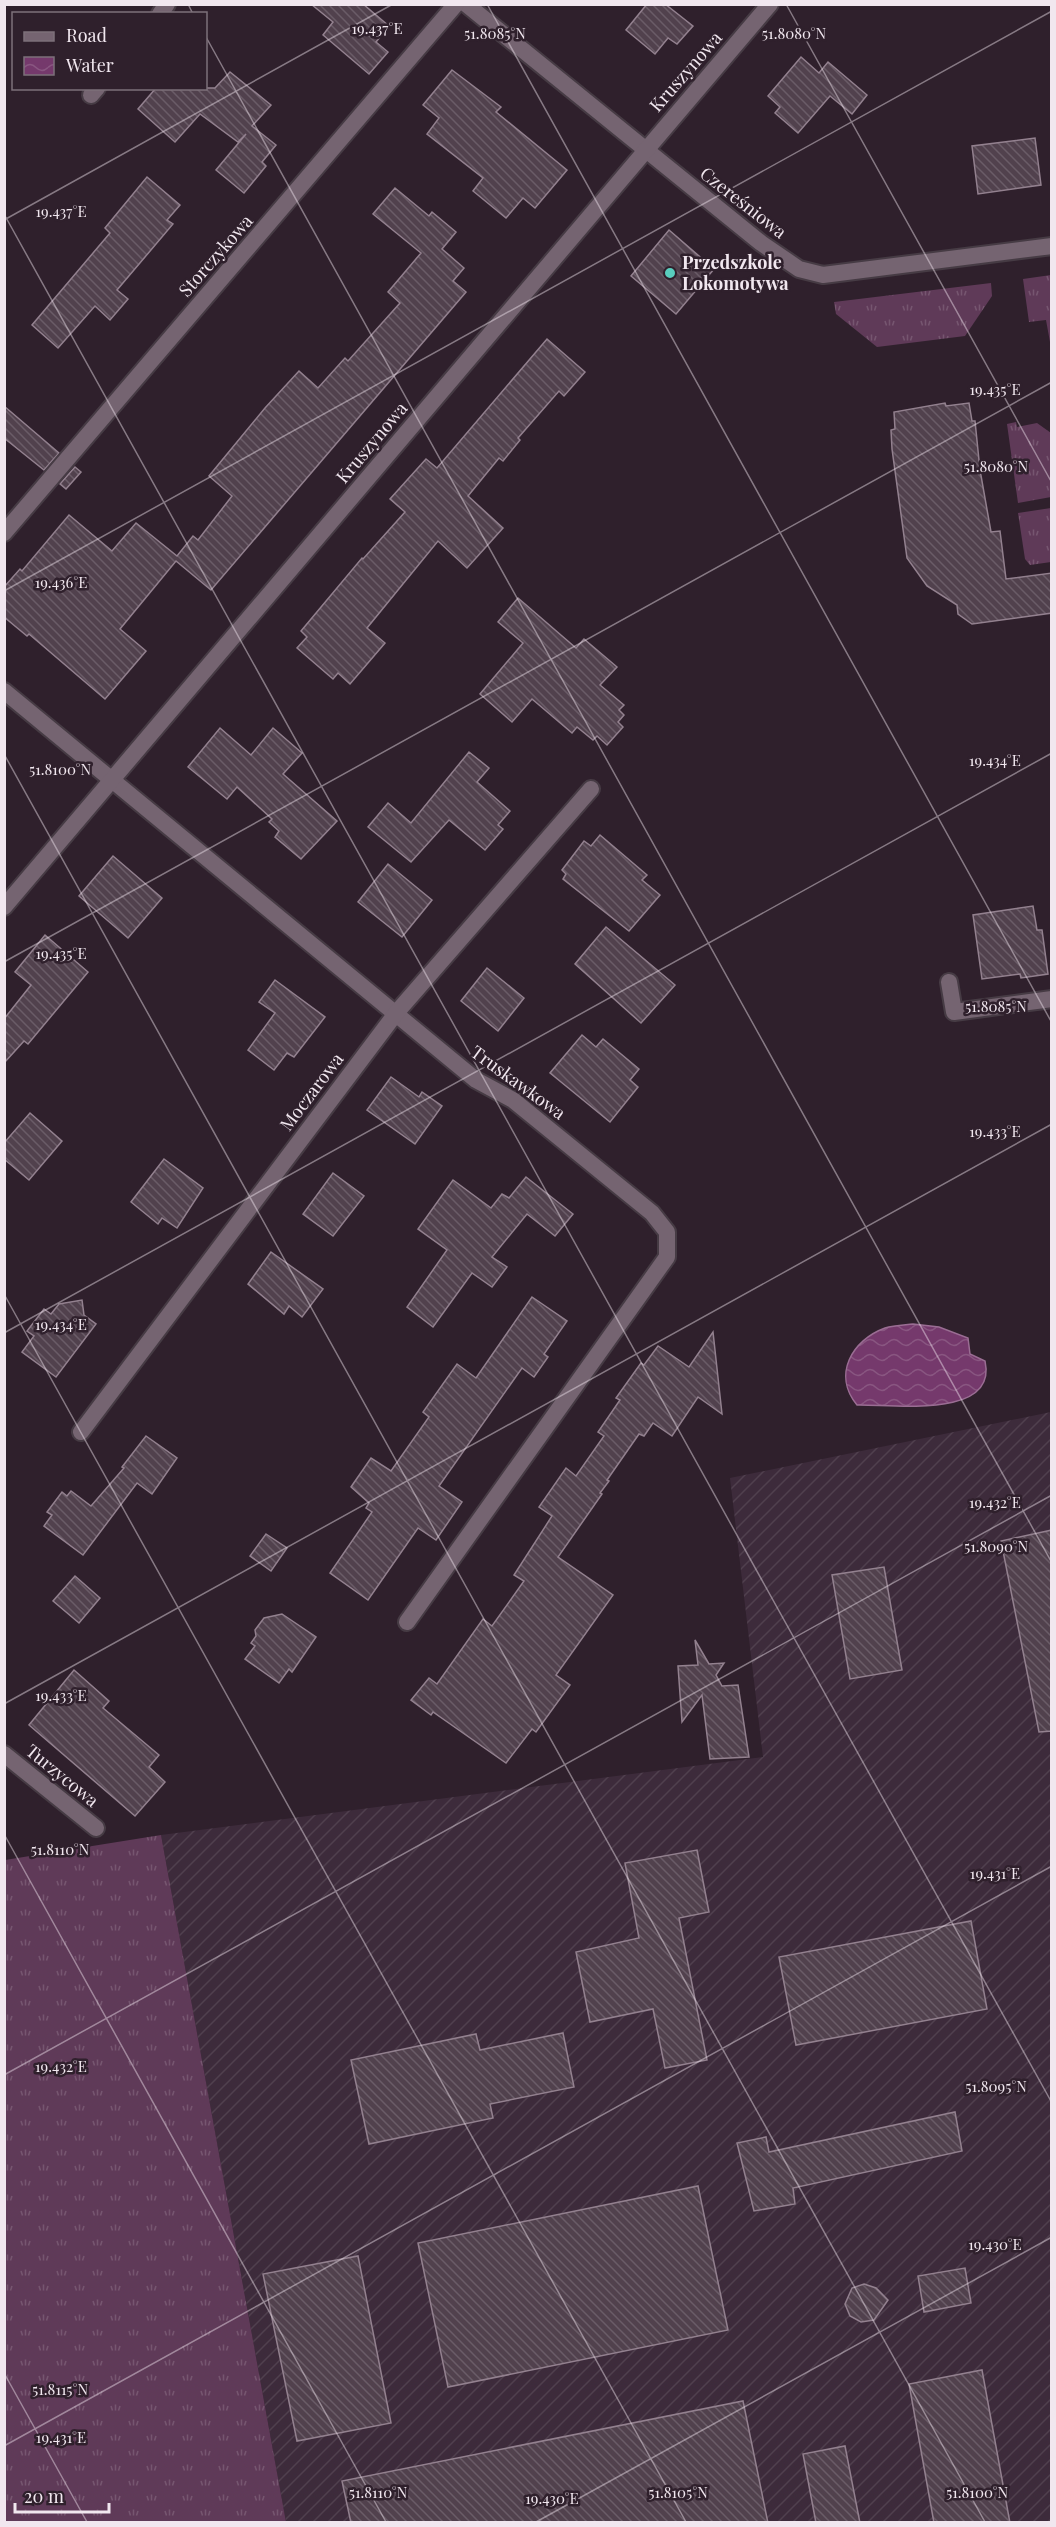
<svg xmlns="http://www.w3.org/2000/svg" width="1056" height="2527" font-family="'Playfair Display',serif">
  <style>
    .industrial { fill: url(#industrial-furrows) }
    .grass { fill: url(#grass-tufts) }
    .water { fill: url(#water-waves); stroke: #9a6d93; stroke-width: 1.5 }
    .building { fill: url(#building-back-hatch); stroke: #93818f; stroke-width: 1.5 }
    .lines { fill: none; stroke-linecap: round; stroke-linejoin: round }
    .minor-casing { stroke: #463b44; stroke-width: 20 }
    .minor { stroke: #756471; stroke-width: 16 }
    .ticks { fill: none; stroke: #f1e7ef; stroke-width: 1.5; stroke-opacity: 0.45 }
    .poi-dot { fill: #59cebe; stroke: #2f202c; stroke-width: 2 }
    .labels { text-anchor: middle; stroke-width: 5; stroke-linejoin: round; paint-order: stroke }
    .street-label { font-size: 18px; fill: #f1e7ef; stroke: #2f202c }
    .poi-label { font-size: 18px; font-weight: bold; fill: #f1e7ef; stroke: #2f202c; text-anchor: start }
    .ticks-label { font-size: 15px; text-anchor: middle; fill: #f1e7ef; stroke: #2f202c; stroke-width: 5; stroke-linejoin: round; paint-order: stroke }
  </style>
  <defs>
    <pattern id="industrial-furrows" width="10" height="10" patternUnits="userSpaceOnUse" patternTransform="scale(1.5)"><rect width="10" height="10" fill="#3d2b3b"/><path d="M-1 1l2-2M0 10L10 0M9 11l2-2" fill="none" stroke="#50404e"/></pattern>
    <pattern id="grass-tufts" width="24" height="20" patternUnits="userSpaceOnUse" patternTransform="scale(1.5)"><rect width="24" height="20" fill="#5f3a58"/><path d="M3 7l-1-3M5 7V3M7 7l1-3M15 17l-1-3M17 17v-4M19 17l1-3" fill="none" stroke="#765670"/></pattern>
    <pattern id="water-waves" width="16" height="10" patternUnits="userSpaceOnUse" patternTransform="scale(1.5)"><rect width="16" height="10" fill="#75396c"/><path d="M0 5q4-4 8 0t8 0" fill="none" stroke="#895681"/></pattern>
    <pattern id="building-back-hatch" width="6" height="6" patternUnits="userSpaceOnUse" patternTransform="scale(1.5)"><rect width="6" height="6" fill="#51414d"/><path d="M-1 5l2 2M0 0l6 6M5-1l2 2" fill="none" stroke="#6a5c67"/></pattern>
  </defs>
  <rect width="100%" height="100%" fill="#2f202c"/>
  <!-- industrial -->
  <path class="industrial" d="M1051,1412V2522H286L161,1835L763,1757L730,1478Z"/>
  <!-- grass -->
  <g class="grass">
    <path d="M1051,275L1052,341L1050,342L1046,320L1029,322L1023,279Z"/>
    <path d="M991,283L992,296L965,336L877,347L836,314L834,302Z"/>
    <path d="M1016,422L1017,427L1037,423L1051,433V497L1018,503L1007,424Z"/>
    <path d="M1051,508V562L1030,565L1025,559L1018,513Z"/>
    <path d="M161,1835L286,2522H5V1860Z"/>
  </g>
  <!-- water -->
  <path class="water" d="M913,1324L939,1327L968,1338L970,1354L985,1361C998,1420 891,1404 857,1405C832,1375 852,1340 885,1328C894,1325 904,1325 913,1324Z"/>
  <!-- building -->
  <g class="building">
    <path d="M311,4H363L389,26L376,42L388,52L369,74L323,35L333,22Z"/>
    <path d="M647,4H665L693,26L677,44L668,38L655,54L626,30Z"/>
    <path d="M801,57L819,73L828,62L867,95L852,114L830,96L798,133L775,113L780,107L768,96Z"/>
    <path d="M452,70L501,107L496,112L567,170L535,208L523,198L506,218L473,191L483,178L427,134L439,118L423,105Z"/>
    <path d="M230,72L271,105L252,126L276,145L262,162L266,166L244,193L216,170L246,134L238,142L200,114L175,142L138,109L156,88H215Z"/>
    <path d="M1035,138L1041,185L978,194L972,146Z"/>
    <path d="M147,177L180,205L167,220L173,224L117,290L128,299L110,320L95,306L58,348L32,325L110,233L105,228Z"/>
    <path d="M395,188L429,216L432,212L456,232L442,249L464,268L453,281L466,292L211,590L176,561L120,629L146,651L105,699L29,634L27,636L4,617V587L20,569L22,571L69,515L112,551L136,523L177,556L193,536L198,540L232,496L209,476L265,408L299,371L318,388L345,358L348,361L400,303L388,292L421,253L373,214Z"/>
    <path d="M669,230L714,269L676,314L631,276Z"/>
    <path d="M547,339L585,372L564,396L559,391L518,438L520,440L503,461L499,458L468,496L503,528L467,568L438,541L367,628L385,643L350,684L338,673L333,679L297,648L307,637L301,631L362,558L363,559L405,512L390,499L426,459L437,468Z"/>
    <path d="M945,403L946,406L969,403L972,421H975L980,470L991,532L1000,531L1006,579L1052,573V613L972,624L958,614L957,605L927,586L907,558L892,449L891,430L895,429L894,412Z"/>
    <path d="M4,406L59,453L44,470L4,438Z"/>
    <path d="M75,467L81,472L66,489L60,484Z"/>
    <path d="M518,598L576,648L584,639L617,667L600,685L624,705L619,710L624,715L618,722L623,727L607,745L597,736L593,740L577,727L572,733L532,699L512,722L480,694L523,643L498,622Z"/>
    <path d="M220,728L251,755L273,728L302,753L283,774L337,821L301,859L275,837L279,831L269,822L272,819L237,787L227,799L188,767Z"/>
    <path d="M469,752L489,768L477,782L510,811L498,825L503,829L485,850L449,820L411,862L368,827L388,803L411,823Z"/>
    <path d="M600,835L647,875L642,880L660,895L629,931L563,879L566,874L562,870L584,841L591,846Z"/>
    <path d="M113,856L162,898L128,938L79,896Z"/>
    <path d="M388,864L432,900L402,937L358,902Z"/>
    <path d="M1033,906L1037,930H1042L1048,974L1021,978L1020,974L982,979L973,915Z"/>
    <path d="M606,927L675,985L641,1023L575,964Z"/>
    <path d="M45,935L88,972L28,1044L24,1041L4,1063V1019L31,985L15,972Z"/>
    <path d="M487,968L524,998L498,1031L461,1001Z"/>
    <path d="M275,980L325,1017L294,1057L287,1053L274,1070L248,1050L275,1013L259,1002Z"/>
    <path d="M582,1035L596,1047L603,1039L639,1069L630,1080L638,1087L610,1122L550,1073Z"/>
    <path d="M391,1077L419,1097L422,1092L442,1106L415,1144L367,1110Z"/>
    <path d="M30,1113L62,1141L29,1180L4,1159V1143Z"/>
    <path d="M164,1159L203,1188L177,1228L162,1218L158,1224L131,1202Z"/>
    <path d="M333,1173L364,1196L333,1236L303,1214Z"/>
    <path d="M526,1177L573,1214L555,1236L527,1214L492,1257L507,1267L492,1287L472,1273L433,1327L407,1307L447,1250L418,1229L453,1180L491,1208L502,1194L509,1198Z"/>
    <path d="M271,1252L323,1289L302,1317L289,1306L284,1314L248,1284Z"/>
    <path d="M532,1297L567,1321L544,1354L548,1357L534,1377L522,1368L439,1486L462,1502L436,1540L418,1528L368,1600L330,1573L372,1512L366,1508L369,1503L351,1487L371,1458L391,1471L429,1417L423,1412L457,1364L476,1378Z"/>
    <path d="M82,1300L84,1315L96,1324L56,1377L22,1352L34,1336L27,1331L44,1309L51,1314L59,1304Z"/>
    <path d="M713,1332L722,1414L698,1397L672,1436L653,1423L644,1436L639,1434L607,1480L609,1481L600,1493L602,1494L558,1557L613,1595L556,1675L570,1685L536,1732L532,1729L506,1763L433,1712L431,1715L411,1700L429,1678L437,1684L483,1619L492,1626L524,1581L514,1575L552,1516L539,1507L566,1468L576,1476L604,1436L598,1432L620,1400L616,1398L641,1363L644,1365L658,1346L689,1367Z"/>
    <path d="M146,1436L177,1458L152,1494L137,1483L83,1555L44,1526L52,1515L47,1512L62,1492L67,1496L71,1491L91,1506L124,1468L122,1467Z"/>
    <path d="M1052,1530V1731L1039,1732L1001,1541Z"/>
    <path d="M266,1534L287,1548L271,1571L250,1556Z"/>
    <path d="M884,1567L902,1670L850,1679L832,1575Z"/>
    <path d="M75,1576L100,1598L79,1623L53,1601Z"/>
    <path d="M282,1614L316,1637L292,1672L289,1669L279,1683L245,1659L255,1646L251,1643L256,1636L255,1630L264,1618Z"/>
    <path d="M695,1640L709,1664L724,1663L716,1675L722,1686L738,1685L749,1757L710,1759L702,1695L682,1722L678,1666L698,1665Z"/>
    <path d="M74,1670L109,1701L103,1708L159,1755L149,1767L165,1782L135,1816L29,1725Z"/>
    <path d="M697,1850L709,1912L679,1918L707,2060L665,2068L653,2009L590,2022L576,1952L639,1938L625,1863Z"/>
    <path d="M971,1921L987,2009L796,2045L779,1957Z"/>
    <path d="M563,2033L574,2087L490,2104L493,2118L369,2144L351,2060L476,2034L480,2050Z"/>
    <path d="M955,2112L962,2151L793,2188L795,2204L754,2211L737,2143L766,2137L769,2152Z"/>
    <path d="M698,2186L728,2330L448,2387L418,2243Z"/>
    <path d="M358,2256L391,2423L297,2441L263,2274Z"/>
    <path d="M965,2268L971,2303L924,2312L918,2276Z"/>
    <path d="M864,2284L876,2288L888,2300L874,2320L861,2322L850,2316L845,2304L852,2288Z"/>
    <path d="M982,2370L1010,2523H934L909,2384Z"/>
    <path d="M743,2401L768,2523H351L342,2481Z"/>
    <path d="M845,2446L860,2523H816L803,2454Z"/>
  </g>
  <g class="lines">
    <defs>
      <g id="minor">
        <path d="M466,4L761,243L799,269L823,275L1052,246"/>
        <path d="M160,14L167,4"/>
        <path d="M91,95L97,88"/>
        <path d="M4,533L456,4"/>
        <path d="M4,691L476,1080L513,1100L652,1213L667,1232V1257L407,1622"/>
        <path d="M4,907L770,4"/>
        <path d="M949,982L954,1012L1052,999"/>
        <path d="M81,1432L397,1012L591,789"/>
        <path d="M4,1754L96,1828"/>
      </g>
    </defs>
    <!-- minor casing -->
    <use href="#minor" class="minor-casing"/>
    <!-- minor -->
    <use href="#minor" class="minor"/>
  </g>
  <!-- ticks -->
  <path class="ticks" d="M188,4L193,14M487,4L1052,1023M786,4L1052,483M206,37L1052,1563M4,214L1052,2103M4,220L393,4M4,591L1052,11M4,754L985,2522M4,962L1052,382M4,1294L686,2522M4,1333L1052,753M4,1704L1052,1124M4,1834L386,2522M4,2075L1052,1495M4,2373L87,2522M4,2446L1052,1866M536,2522L1052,2237"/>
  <!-- markers -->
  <circle class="poi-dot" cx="670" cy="273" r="6"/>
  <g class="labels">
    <!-- street labels -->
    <g class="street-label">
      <text transform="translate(686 72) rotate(-49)" y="6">Kruszynowa</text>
      <text transform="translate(743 203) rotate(38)" y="6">Czereśniowa</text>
      <text transform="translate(216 256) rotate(-49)" y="6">Storczykowa</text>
      <text transform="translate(372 443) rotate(-50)" y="6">Kruszynowa</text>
      <text transform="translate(518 1083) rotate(36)" y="6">Truskawkowa</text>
      <text transform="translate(312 1092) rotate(-53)" y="6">Moczarowa</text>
      <text transform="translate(62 1776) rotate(39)" y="6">Turzycowa</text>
    </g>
    <!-- poi labels -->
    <g class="poi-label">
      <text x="682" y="269">Przedszkole<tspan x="682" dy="21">Lokomotywa</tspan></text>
    </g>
  </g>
  <g class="ticks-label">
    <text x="377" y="34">19.437°E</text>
    <text x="495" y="39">51.8085°N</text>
    <text x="794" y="39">51.8080°N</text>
    <text x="61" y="217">19.437°E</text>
    <text x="995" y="395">19.435°E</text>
    <text x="996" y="472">51.8080°N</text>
    <text x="61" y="588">19.436°E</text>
    <text x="995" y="766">19.434°E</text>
    <text x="60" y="775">51.8100°N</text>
    <text x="61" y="959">19.435°E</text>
    <text x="996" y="1012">51.8085°N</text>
    <text x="995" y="1137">19.433°E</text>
    <text x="61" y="1330">19.434°E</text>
    <text x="995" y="1508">19.432°E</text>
    <text x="996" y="1552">51.8090°N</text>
    <text x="61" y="1701">19.433°E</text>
    <text x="60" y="1855">51.8110°N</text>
    <text x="995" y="1879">19.431°E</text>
    <text x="61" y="2072">19.432°E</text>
    <text x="996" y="2092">51.8095°N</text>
    <text x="995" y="2250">19.430°E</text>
    <text x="60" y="2395">51.8115°N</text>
    <text x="61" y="2443">19.431°E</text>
    <text x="378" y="2498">51.8110°N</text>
    <text x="678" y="2498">51.8105°N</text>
    <text x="977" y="2498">51.8100°N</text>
    <text x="552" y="2504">19.430°E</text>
  </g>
  <!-- border -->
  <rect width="1056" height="2527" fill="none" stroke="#f1e7ef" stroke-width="12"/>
  <!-- legend -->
  <rect x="12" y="12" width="195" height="78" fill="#2f202c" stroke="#7d707a" stroke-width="1.5"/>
  <rect x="24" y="32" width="30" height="9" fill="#756471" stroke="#7d707a" stroke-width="1.5"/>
  <text x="66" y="42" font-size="18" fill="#f1e7ef">Road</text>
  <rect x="24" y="57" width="30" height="18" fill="url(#water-waves)" stroke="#7d707a" stroke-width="1.5"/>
  <text x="66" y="72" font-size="18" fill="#f1e7ef">Water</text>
  <!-- scale -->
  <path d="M15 2503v9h94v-9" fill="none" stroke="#f1e7ef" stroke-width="3"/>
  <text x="24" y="2503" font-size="18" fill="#f1e7ef" stroke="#2f202c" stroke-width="4.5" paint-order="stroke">20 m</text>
</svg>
